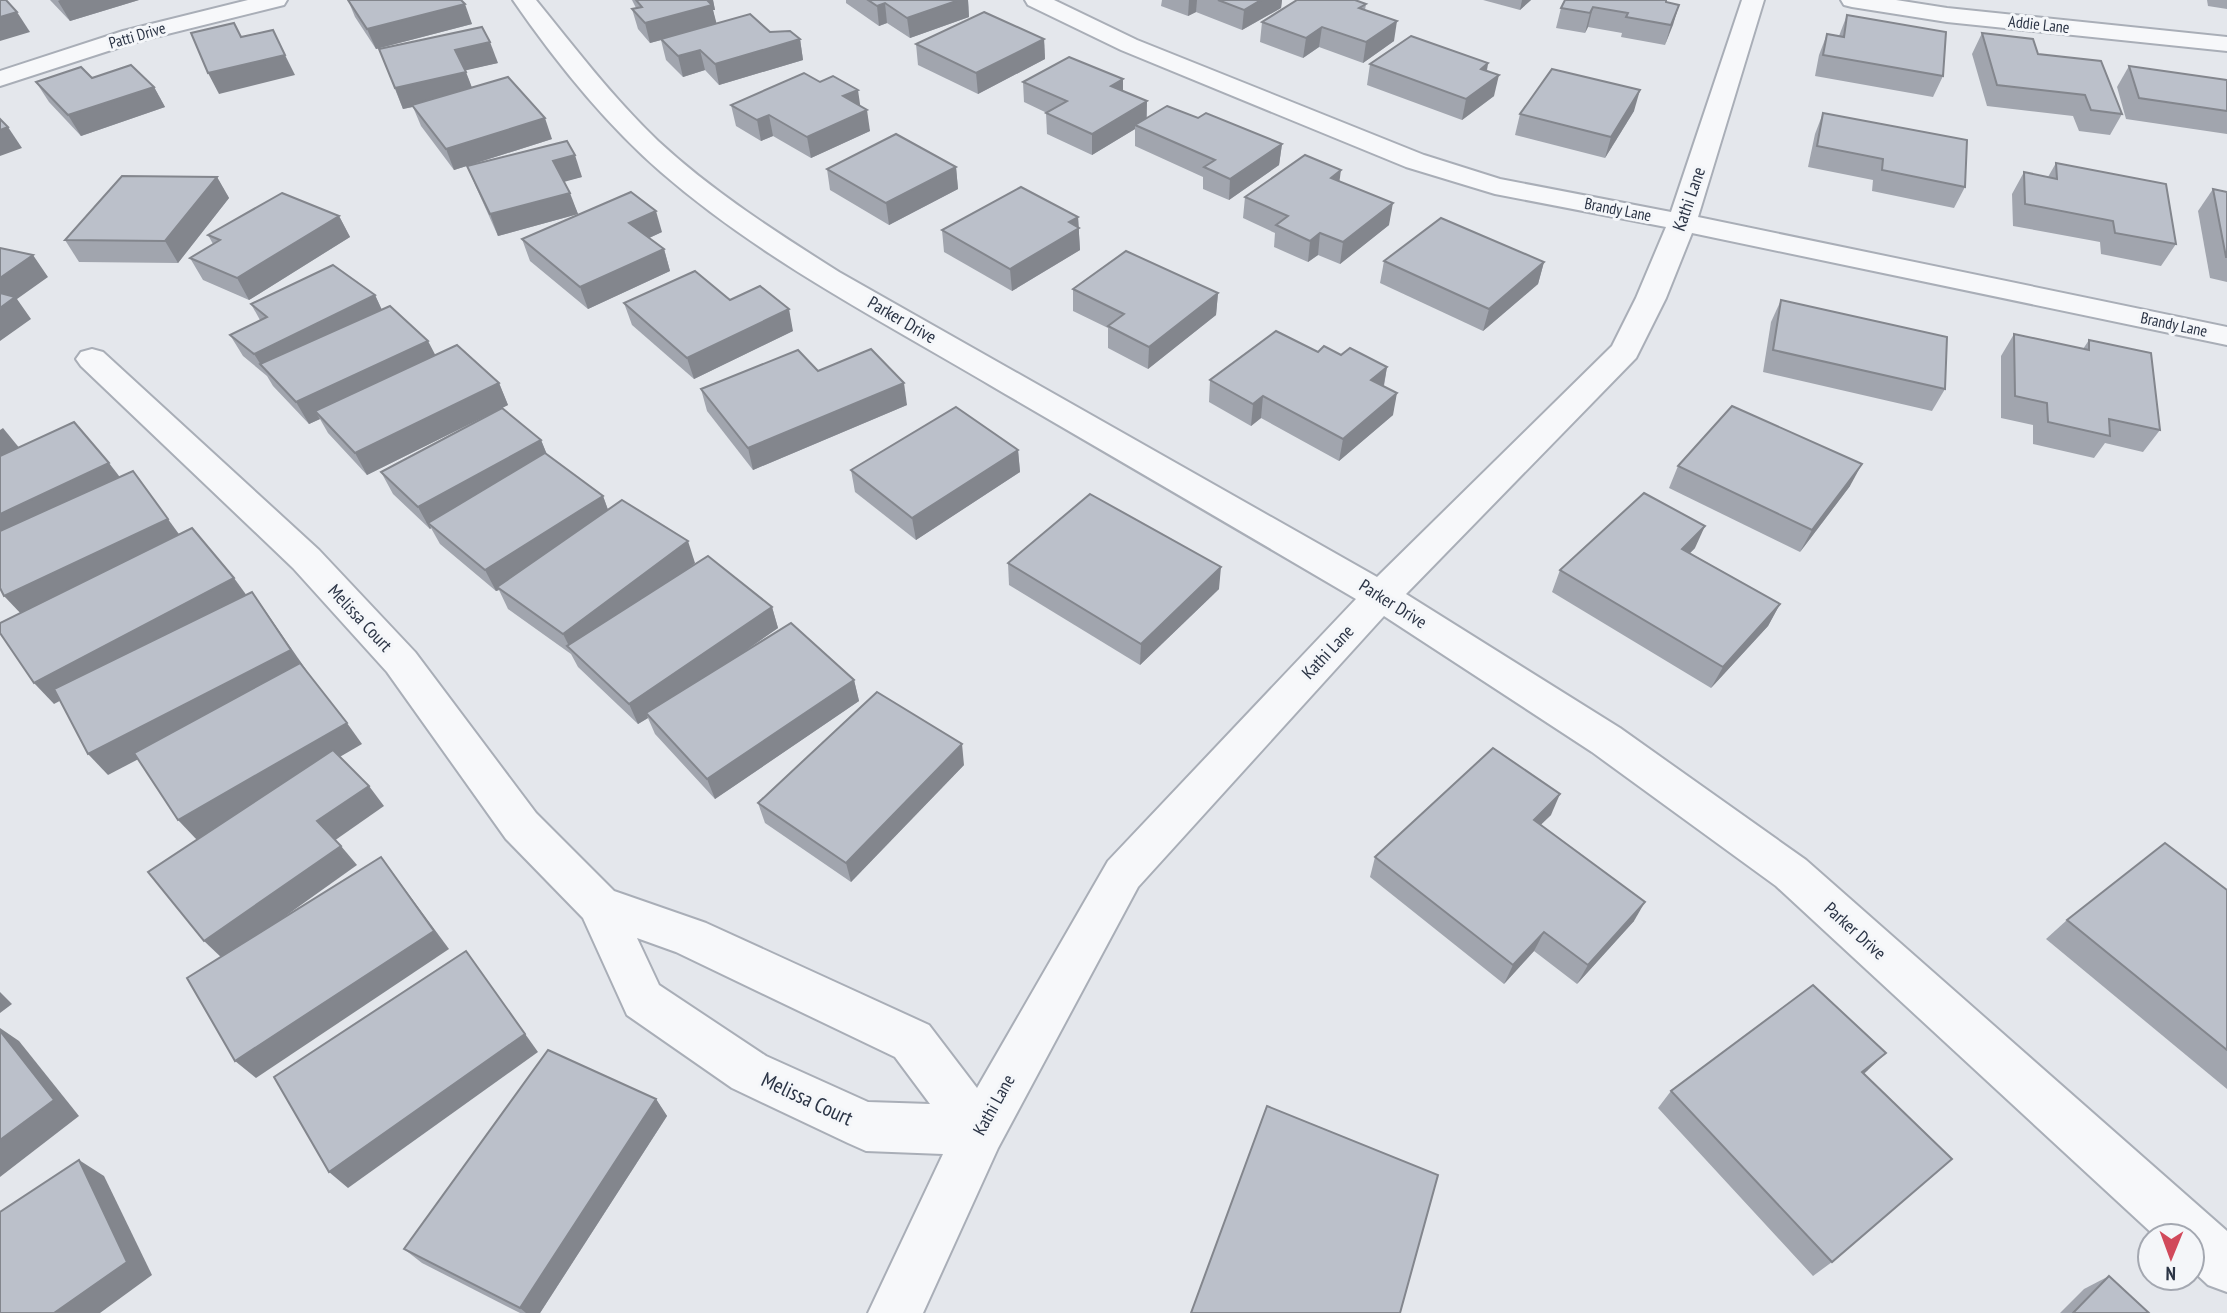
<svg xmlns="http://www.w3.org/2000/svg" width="2227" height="1313" font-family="'PT Sans Narrow',sans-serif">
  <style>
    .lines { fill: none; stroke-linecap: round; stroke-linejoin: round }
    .minor-casing { stroke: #a9aeb7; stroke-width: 4 }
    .minor { fill: #f7f8fa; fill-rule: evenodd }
    .wall { fill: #a1a5ae }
    .shaded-wall { fill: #83868d }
    .building { fill: #bbc0ca; stroke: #83868d; stroke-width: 2 }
    .labels { text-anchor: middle; stroke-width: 6; stroke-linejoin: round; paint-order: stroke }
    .far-street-label { font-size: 16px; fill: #2b3445; stroke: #f4f6f9 }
    .street-label { font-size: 18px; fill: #2b3445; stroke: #f4f6f9 }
    .near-street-label { font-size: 21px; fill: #2b3445; stroke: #f4f6f9 }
  </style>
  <rect width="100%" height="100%" fill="#e4e7ec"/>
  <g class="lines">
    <defs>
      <g id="minor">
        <path d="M248,0H287L284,5L139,41L0,86V71L123,31Z"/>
        <path d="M513,0H536C575,48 613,98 658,141C713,192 776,232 839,272L1377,577L1612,346L1636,298L1666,227L1495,194L1406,167L1121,50L1028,5L1025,0H1054L1137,40L1424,155L1500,179L1671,212L1742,0H1764L1698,217L2227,327V345L1692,233L1666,298L1636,358L1406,594L1620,728L1806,860L2227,1231V1292L2208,1285L2192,1270V1236H2155L1776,886L1592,752L1384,616L1138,887L998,1148L923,1313H868L943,1154L866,1151L848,1143L732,1088L627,1015L583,918L506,839L387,672L293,568L81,366L76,359L81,352L92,349L103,352L319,550L415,652L536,813L614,891L706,923L929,1025L977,1088L1108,861L1356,599C1234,527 1112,456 990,385C878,319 760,258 661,172C605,123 555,61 513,0ZM637,938L676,952L895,1057L930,1104L868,1102L766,1056L659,985Z"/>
        <path d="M1841,0H1896L1947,8L2227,37V51L1947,22L1852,7L1844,5Z"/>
      </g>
    </defs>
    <!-- minor casing -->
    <use href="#minor" class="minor-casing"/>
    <!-- minor -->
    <use href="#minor" class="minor"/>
  </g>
  <!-- wall -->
  <g class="wall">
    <path d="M50,0H139L70,21Z"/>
    <path d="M348,0H461L472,24L376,49L355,17Z"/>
    <path d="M632,0H713L715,10H713L716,24L770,32L800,39L803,60L719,85L705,70L683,77L666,60L661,40L650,43L638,29L632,9L636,8Z"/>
    <path d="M846,0H968L969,17L910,38L887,23L879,26L846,3Z"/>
    <path d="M1162,0H1282L1281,8L1242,30L1196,12L1188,16L1161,6Z"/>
    <path d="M1483,0H1531L1520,10Z"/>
    <path d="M2207,0H2227V9L2208,6Z"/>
    <path d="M1666,2L1679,5L1665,45L1621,37L1622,33L1588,27L1585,33L1556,28L1561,8Z"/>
    <path d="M1366,4L1365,10L1394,41L1363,63L1319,47L1303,58L1260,42L1262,22Z"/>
    <path d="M1847,15L1943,76L1933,97L1815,76L1819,55L1827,34L1839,36Z"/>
    <path d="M1982,33L2038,54L2122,114L2110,135L2079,131L2073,116L1987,106L1972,54Z"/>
    <path d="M1044,39L1045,59L978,94L918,65L916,44Z"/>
    <path d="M379,49L498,63L465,70L472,88L552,139L454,170L421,126L413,107L403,109Z"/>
    <path d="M1488,63L1487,71L1494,96L1462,120L1367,85L1370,64Z"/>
    <path d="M2129,66L2227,80V134L2126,119L2117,87Z"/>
    <path d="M92,78L154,87L165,107L81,136L49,102L36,82Z"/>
    <path d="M1123,79V91L1147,101V118H1198L1282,144L1279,165L1229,200L1203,189V177L1135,146V129L1092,155L1047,134L1046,113H1047L1024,102L1023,82Z"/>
    <path d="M731,105L860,106L870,131L811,158L773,136L761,141L736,126Z"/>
    <path d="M1634,111L1605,158L1515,135L1520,114Z"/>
    <path d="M1823,113L1965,187L1954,208L1872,191L1873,180L1808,167L1815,134Z"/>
    <path d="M2056,163L2176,244L2161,266L2101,254L2100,242L2013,226L2012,194L2024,172L2048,177Z"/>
    <path d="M467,166L582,177L564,181L578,214L498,236L476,187Z"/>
    <path d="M956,167L958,189L889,225L830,190L827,169Z"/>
    <path d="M217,177L229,198L178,263L79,262L65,240Z"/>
    <path d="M1340,181L1389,225L1340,264L1318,255L1308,262L1274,247L1275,233L1243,218L1245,197Z"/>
    <path d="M2213,189L2227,192V282L2210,278L2198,211Z"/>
    <path d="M339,216L350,237L249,300L203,280L190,258L213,244L208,235Z"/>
    <path d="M1078,217L1080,250L1012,291L944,252L942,230Z"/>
    <path d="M662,232L649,238L664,249L670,271L588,309L530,261L522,239Z"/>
    <path d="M1384,261L1544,262L1538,284L1483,331L1380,283Z"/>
    <path d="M1073,289L1218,293L1216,315L1148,369L1108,348V328L1073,311Z"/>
    <path d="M375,295L382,310L435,355L499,383L508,405L367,475L328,433L320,419L309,424L273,386L267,376L243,356L230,335L260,320L251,304Z"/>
    <path d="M730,300L793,331L694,379L632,325L624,303Z"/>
    <path d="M1781,300L1945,389L1932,411L1763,372L1771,322Z"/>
    <path d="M2014,334L2083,349L2089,340L2160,430L2143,452L2105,443L2094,458L2033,444V425L2001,418V356Z"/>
    <path d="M1318,352L1341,355L1387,367L1384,386L1393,415L1339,461L1261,418L1251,426L1209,402L1210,380Z"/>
    <path d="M818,371L907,405L753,470L707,411L701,389Z"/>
    <path d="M541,440L547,455L603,496L608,510L695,563L682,573L772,607L778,628L741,654L854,680L859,701L715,799L655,734L648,718L638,724L578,667L571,654L508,609L499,590L496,591L440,544L431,528L430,529L393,494L381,472Z"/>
    <path d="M1018,450L1020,472L916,540L855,492L851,470Z"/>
    <path d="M1678,466L1850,486L1800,552L1669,488Z"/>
    <path d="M1695,548L1690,553L1780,604L1768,626L1711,688L1552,592L1560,570Z"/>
    <path d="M1008,563L1219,589L1140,665L1009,585Z"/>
    <path d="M964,765L851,882L765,823L758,803Z"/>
    <path d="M1551,815L1540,825L1634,921L1577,984L1534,951L1504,984L1370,877L1375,857Z"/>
    <path d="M2227,890V1089L2046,939L2067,920Z"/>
    <path d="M1868,1070L1864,1074L1832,1262L1813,1276L1658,1108L1671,1091Z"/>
    <path d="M656,1099L667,1116L540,1313H520L422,1263L404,1249Z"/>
    <path d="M2109,1276L2149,1313H2060L2084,1289Z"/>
  </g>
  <!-- shaded-wall -->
  <g class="shaded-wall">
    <path d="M60,0H139L70,21L58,1Z"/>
    <path d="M702,0H713L715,10H713L717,25L650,43L645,23Z"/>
    <path d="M959,0H968L969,17L910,38L907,18Z"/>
    <path d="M1189,0H1197L1196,12L1188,16Z"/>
    <path d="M1261,0H1282L1281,8L1242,30L1244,10Z"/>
    <path d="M1522,0H1531L1520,10Z"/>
    <path d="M885,3L887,23L879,26L877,6Z"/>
    <path d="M465,4L472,24L376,49L367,29Z"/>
    <path d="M1679,5L1673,25L1665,45L1671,25Z"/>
    <path d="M1593,7L1588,27L1585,33L1590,13Z"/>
    <path d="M17,12L30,32L0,41V17Z"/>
    <path d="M1397,21L1394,41L1363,63L1366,42Z"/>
    <path d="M1322,27L1319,47L1303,58L1306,38Z"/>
    <path d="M800,39L803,60L719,85L715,64Z"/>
    <path d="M1044,39L1045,59L978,94L976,73Z"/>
    <path d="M490,42L498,63L463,71L455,50Z"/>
    <path d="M700,50L705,70L683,77L678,56Z"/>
    <path d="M285,55L295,75L219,94L208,73Z"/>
    <path d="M1488,63L1484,84L1481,69Z"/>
    <path d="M466,72L474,93L403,109L395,88Z"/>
    <path d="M1499,75L1494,96L1462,120L1466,99Z"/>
    <path d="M1123,79V100L1111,86Z"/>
    <path d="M154,87L165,107L81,136L68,115Z"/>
    <path d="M858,90L861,111L843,96Z"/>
    <path d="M1640,90L1634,111L1605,158L1611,137Z"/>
    <path d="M1147,101L1146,122L1135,125V129L1092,155V134Z"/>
    <path d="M867,110L870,131L811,158L807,137Z"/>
    <path d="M769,115L773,136L761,141L757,120Z"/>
    <path d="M545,118L552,139L454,170L446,149Z"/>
    <path d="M8,127L22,148L0,156V130Z"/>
    <path d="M1282,144L1279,165L1229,200L1230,179Z"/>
    <path d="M575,155L582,177L560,183L553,161Z"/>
    <path d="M956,167L958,189L889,225L886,203Z"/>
    <path d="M1341,170L1338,192L1331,178Z"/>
    <path d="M217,177L229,198L178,263L165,241Z"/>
    <path d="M570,193L578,214L498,236L490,214Z"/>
    <path d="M1393,203L1389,225L1340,264L1343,242Z"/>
    <path d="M656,211L662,232L636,244L629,223Z"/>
    <path d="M339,216L350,237L249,300L237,278Z"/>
    <path d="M1078,217L1080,250L1012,291L1010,269L1069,222Z"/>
    <path d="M1320,233L1318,255L1308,262L1310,241Z"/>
    <path d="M664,249L670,271L588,309L580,287Z"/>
    <path d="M33,255L48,277L17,299L31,319L0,341V278Z"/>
    <path d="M1544,262L1538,284L1483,331L1489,309Z"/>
    <path d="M1218,293L1216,315L1148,369L1149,347Z"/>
    <path d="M375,295L385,317L261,365L254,354Z"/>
    <path d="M789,309L793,331L694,379L687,358Z"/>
    <path d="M428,341L439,362L315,411L320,419L309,424L296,402Z"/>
    <path d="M1387,367L1383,389L1371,380Z"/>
    <path d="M499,383L508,405L367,475L355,453Z"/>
    <path d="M904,383L907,405L753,470L748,448Z"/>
    <path d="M1397,393L1393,415L1339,461L1343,439Z"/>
    <path d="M1263,396L1261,418L1251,426L1253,404Z"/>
    <path d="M3,428L21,450L0,463V430Z"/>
    <path d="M541,440L550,462L428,523L431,528L430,529L418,507Z"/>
    <path d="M1018,450L1020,472L916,540L912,518Z"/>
    <path d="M109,463L126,485L0,545V514Z"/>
    <path d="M1862,464L1850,486L1800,552L1812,530Z"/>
    <path d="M133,471L184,541L24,617L4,596Z"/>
    <path d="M603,496L611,518L497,587L499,590L496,591L485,570Z"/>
    <path d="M1705,526L1695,548L1672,571L1682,549Z"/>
    <path d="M688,541L695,563L576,654L570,648L563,634Z"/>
    <path d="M1221,567L1219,589L1140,665L1141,644Z"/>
    <path d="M234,578L250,600L54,704L34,683Z"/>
    <path d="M252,592L307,671L108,775L88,754Z"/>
    <path d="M1780,604L1768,626L1711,688L1723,667Z"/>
    <path d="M772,607L778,628L649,717L646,713L648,718L638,724L629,704Z"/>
    <path d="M854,680L859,701L715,799L707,779Z"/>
    <path d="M347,723L362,744L197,840L178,820Z"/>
    <path d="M962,744L964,765L851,882L846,863Z"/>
    <path d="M369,786L384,806L334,841L317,821Z"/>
    <path d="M1560,794L1551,815L1525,840L1534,820Z"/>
    <path d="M341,846L357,865L224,960L204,941Z"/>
    <path d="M381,857L449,949L256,1078L235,1061Z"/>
    <path d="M1645,902L1634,921L1577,984L1588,965Z"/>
    <path d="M1544,932L1534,951L1504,984L1513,965Z"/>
    <path d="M466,951L538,1052L348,1188L329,1172Z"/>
    <path d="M0,992L12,1004L0,1013Z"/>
    <path d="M0,1028L19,1041L79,1116L0,1177Z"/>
    <path d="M1886,1053L1868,1070L1844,1089L1862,1072Z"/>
    <path d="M656,1099L667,1116L540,1313H526L520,1308Z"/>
    <path d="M79,1160L104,1176L152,1275L100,1313H54Z"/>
  </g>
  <!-- building -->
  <g class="building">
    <path d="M0,0H6L17,12L0,17Z"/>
    <path d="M348,0H461L465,4L367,29Z"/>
    <path d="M636,0H707L712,5L645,23L632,9L642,7Z"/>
    <path d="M868,0H959L907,18L885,3L877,6Z"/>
    <path d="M1218,0H1261L1244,10Z"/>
    <path d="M1297,0H1355L1366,4L1359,8L1397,21L1366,42L1322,27L1306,38L1262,22Z"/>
    <path d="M1565,0H1666V2L1679,5L1671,25L1626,17L1628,13L1593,7L1590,13L1561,8Z"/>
    <path d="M984,12L1044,39L976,73L916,44Z"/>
    <path d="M750,14L770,32L790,31L800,39L715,64L700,50L678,56L661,39Z"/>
    <path d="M1847,15L1946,32L1943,76L1823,55L1827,34L1844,37Z"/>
    <path d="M234,23L241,37L273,30L285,55L208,73L191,33Z"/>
    <path d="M482,27L490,42L455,50L466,72L395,88L379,49Z"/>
    <path d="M1982,33L2033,39L2038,54L2101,61L2122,114L2091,110L2085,95L1997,85Z"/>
    <path d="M1411,36L1488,63L1481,69L1499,75L1466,99L1370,64Z"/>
    <path d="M1069,57L1123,79L1111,86L1147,101L1092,134L1046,113L1067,101L1023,82Z"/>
    <path d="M131,65L154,87L68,115L36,82L81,67L92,78Z"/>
    <path d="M2129,66L2227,80V111L2139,98Z"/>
    <path d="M1552,69L1640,90L1611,137L1520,114Z"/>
    <path d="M804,73L820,82L833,76L858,90L843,96L867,110L807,137L769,115L757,120L731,105Z"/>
    <path d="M508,77L545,118L446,149L412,105Z"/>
    <path d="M1167,106L1198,118L1206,113L1282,144L1230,179L1204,167L1215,160L1135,125Z"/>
    <path d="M1823,113L1967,140L1965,187L1882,170L1883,159L1817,146Z"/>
    <path d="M0,119L8,127L0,130Z"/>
    <path d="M896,134L956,167L886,203L827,169Z"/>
    <path d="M567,141L575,155L553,161L570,193L490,214L467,166Z"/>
    <path d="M1305,155L1341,170L1331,178L1393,203L1343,242L1320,233L1310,241L1276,225L1288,216L1245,197Z"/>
    <path d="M2056,163L2166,184L2176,244L2115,233L2113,221L2025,204L2024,172L2057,179Z"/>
    <path d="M122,176L217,177L165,241L65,240Z"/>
    <path d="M1021,187L1078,217L1069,222L1079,228L1010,269L942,230Z"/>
    <path d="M2213,189L2227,192V257H2226Z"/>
    <path d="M631,192L656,211L629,223L664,249L580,287L522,239Z"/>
    <path d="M282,193L339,216L237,278L190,258L220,240L208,235Z"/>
    <path d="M1441,218L1544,262L1489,309L1384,261Z"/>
    <path d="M0,248L33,255L0,278Z"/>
    <path d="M1126,251L1218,293L1149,347L1108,326L1124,314L1073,289Z"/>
    <path d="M333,265L375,295L254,354L230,335L267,317L251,304Z"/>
    <path d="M695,271L730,300L760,286L789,309L687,358L624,303Z"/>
    <path d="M0,293L15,297L0,308Z"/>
    <path d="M1781,300L1947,337L1945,389L1773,350Z"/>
    <path d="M390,306L428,341L296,402L260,364Z"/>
    <path d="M1276,331L1318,352L1324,346L1341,355L1350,348L1387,367L1371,380L1397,393L1343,439L1263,396L1253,404L1210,380Z"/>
    <path d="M2014,334L2089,350V340L2151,353L2160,430L2109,419L2110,436L2048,422L2047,403L2015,396Z"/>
    <path d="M457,345L499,383L355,453L315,411Z"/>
    <path d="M871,349L904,383L748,448L701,389L798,350L818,371Z"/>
    <path d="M1732,406L1862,464L1812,530L1678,466Z"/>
    <path d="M956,407L1018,450L912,518L851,470Z"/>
    <path d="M502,408L541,440L418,507L381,472Z"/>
    <path d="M74,422L109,463L0,514V456Z"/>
    <path d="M545,453L603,496L485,570L428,523Z"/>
    <path d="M133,471L168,519L4,596L0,588V531Z"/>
    <path d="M1644,493L1705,526L1682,549L1780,604L1723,667L1560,570Z"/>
    <path d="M1090,494L1221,567L1141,644L1008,563Z"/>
    <path d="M622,500L688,541L563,634L497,587Z"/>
    <path d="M192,528L234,578L34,683L0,633V623Z"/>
    <path d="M708,556L772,607L629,704L567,646Z"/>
    <path d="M252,592L291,650L88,754L54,689Z"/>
    <path d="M791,623L854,680L707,779L646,713Z"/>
    <path d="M300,663L347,723L178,820L134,753Z"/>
    <path d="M877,692L962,744L846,863L758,803Z"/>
    <path d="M1493,748L1560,794L1534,820L1645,902L1588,965L1544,932L1513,965L1375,857Z"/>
    <path d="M333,750L369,786L317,821L341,846L204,941L148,872Z"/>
    <path d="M2165,843L2227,890V1050L2067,920Z"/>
    <path d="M381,857L434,931L235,1061L187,978Z"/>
    <path d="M466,951L525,1034L329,1172L274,1077Z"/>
    <path d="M1813,985L1886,1053L1862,1072L1952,1159L1832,1262L1671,1091Z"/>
    <path d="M0,1031L54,1100L0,1140Z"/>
    <path d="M548,1050L656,1099L520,1308L404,1249Z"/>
    <path d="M1267,1106L1438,1175L1400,1313H1191Z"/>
    <path d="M79,1160L127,1262L54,1313H0V1212Z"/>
    <path d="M2109,1276L2149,1313H2073Z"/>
  </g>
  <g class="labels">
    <!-- far-street labels -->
    <g class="far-street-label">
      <text transform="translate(2039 24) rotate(6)" y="6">Addie Lane</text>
      <text transform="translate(137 35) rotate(-16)" y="6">Patti Drive</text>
      <text transform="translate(1618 209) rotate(11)" y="6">Brandy Lane</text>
      <text transform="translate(2174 324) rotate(12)" y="6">Brandy Lane</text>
    </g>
    <!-- street labels -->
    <g class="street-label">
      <text transform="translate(1689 199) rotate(-71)" y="6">Kathi Lane</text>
      <text transform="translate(902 320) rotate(30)" y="6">Parker Drive</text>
      <text transform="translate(1393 604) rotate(32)" y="6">Parker Drive</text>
      <text transform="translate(360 618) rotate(47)" y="6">Melissa Court</text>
      <text transform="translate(1328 652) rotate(-47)" y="6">Kathi Lane</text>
      <text transform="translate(1855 931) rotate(42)" y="6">Parker Drive</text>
      <text transform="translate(994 1105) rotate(-61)" y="6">Kathi Lane</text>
    </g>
    <!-- near-street labels -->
    <g class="near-street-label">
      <text transform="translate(807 1099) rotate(25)" y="7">Melissa Court</text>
    </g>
  </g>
  <!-- north arrow -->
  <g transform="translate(2171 1257) rotate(181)"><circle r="33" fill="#f4f6f9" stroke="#a4a8b1" stroke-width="2"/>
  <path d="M0-5L12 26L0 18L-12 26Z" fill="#d1495b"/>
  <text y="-10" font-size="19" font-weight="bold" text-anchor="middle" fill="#2b3445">N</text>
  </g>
</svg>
